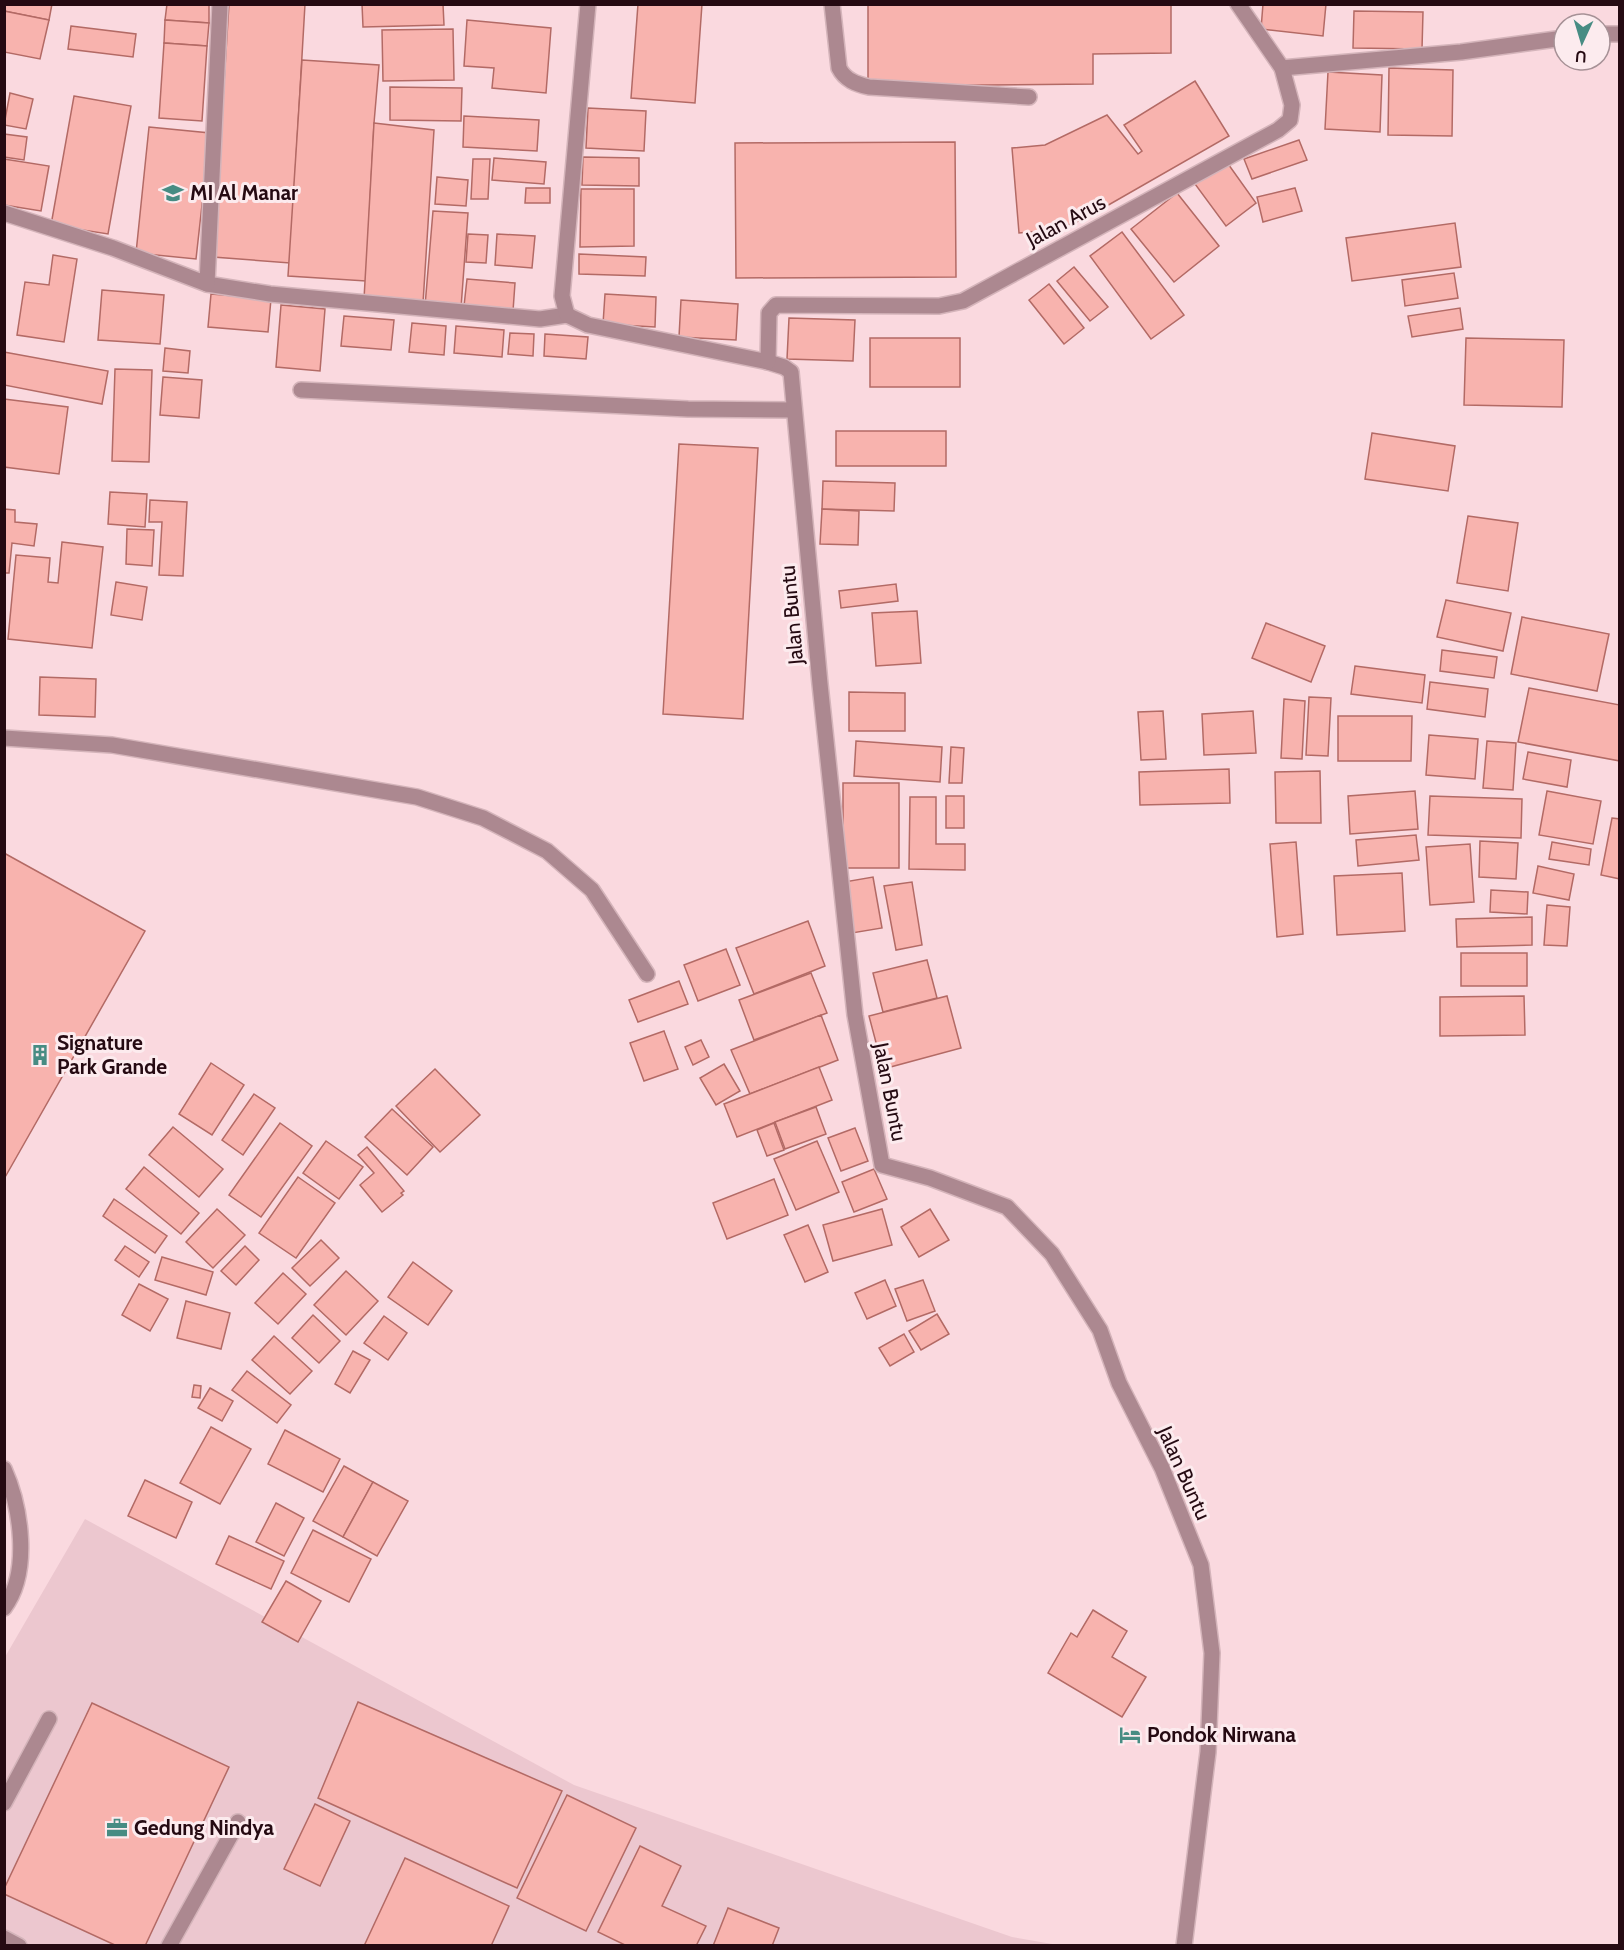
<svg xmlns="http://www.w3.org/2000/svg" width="1624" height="1950" font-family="Cabin,sans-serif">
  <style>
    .built { fill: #ecc7cf }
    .building { fill: #f8b3ae; stroke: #b36a65; stroke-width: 1.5 }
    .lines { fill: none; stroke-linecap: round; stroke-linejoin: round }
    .service-casing { stroke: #d4b4ba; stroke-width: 18 }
    .minor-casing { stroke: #d4b4ba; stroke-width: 18 }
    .service { stroke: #ac8890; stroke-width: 15 }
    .minor { stroke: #ac8890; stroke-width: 15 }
    .labels { text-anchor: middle; stroke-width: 6; stroke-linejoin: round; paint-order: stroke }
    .poi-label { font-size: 21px; font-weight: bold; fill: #250a12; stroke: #fcebee; text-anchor: start }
    .street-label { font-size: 21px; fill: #250a12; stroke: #fcebee }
  </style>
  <rect width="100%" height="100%" fill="#fad9df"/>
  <!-- built -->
  <path class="built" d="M85,1519L574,1785L1012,1937L1058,1945L5,1946V1657Z"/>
  <!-- building -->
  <g class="building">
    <path d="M4,4H52L49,20L4,11Z"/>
    <path d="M167,4H209V23L165,20Z"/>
    <path d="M229,4H305L290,263L213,257Z"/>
    <path d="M362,4H443L444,25L363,27Z"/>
    <path d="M638,4H702L695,103L631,98Z"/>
    <path d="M868,4H1171V53L1093,54V84L868,86Z"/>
    <path d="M1263,4H1326L1323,36L1261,29Z"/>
    <path d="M4,11L49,20L40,59L4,52Z"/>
    <path d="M1354,11L1423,12L1422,49L1353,48Z"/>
    <path d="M165,20L209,23L207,46L164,43Z"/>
    <path d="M467,20L551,28L546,93L492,88L494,68L464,66Z"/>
    <path d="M71,26L136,34L133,57L68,49Z"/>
    <path d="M453,29L454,80L383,81L382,30Z"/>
    <path d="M164,43L207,46L202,121L159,118Z"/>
    <path d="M302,60L379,65L374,123L366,281L288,276Z"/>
    <path d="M1389,68L1453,70L1452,136L1388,135Z"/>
    <path d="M1328,72L1382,75L1380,132L1325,129Z"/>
    <path d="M1195,81L1229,136L1084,219L1054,230L1019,233L1012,148L1045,145L1107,115L1138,154L1142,151L1124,125Z"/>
    <path d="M390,87L462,88L461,121L390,120Z"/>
    <path d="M10,93L33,99L26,129L4,125Z"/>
    <path d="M74,96L131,106L108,234L51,225Z"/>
    <path d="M588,108L646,111L644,151L586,148Z"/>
    <path d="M464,116L539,120L537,151L463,147Z"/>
    <path d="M374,123L434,130L423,303L364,299Z"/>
    <path d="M149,127L210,133L196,259L136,253Z"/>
    <path d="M4,134L27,137L24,160L4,157Z"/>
    <path d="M1299,140L1307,160L1252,179L1244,159Z"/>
    <path d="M955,142L956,277L736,278L735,143Z"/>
    <path d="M583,157L639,158V186L582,185Z"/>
    <path d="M494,158L546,162L544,184L492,180Z"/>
    <path d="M4,159L49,166L41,211L4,205Z"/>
    <path d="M473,159H490L488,199H471Z"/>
    <path d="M1226,161L1256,203L1226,226L1195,184Z"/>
    <path d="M437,177L468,180L466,206L435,204Z"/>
    <path d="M526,188H550V203H525Z"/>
    <path d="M1295,188L1302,211L1263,222L1257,197Z"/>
    <path d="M581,189H634V246L580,247Z"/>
    <path d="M1177,193L1219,246L1174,282L1131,229Z"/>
    <path d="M433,211L468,213L461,308L425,306Z"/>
    <path d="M1455,223L1461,267L1352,281L1346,238Z"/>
    <path d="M1122,232L1184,315L1151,339L1090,256Z"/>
    <path d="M468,234L488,235L486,263L466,262Z"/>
    <path d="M497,234L535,236L532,268L495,265Z"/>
    <path d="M579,254L646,257L645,276L579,274Z"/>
    <path d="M53,255L77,259L64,342L17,335L25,282L49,285Z"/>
    <path d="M1074,267L1108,307L1090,321L1057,281Z"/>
    <path d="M1454,273L1458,298L1405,306L1402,280Z"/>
    <path d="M467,279L515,283L513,311L464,306Z"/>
    <path d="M1049,284L1084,328L1064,344L1029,300Z"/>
    <path d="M102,290L164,295L160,344L98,340Z"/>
    <path d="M211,294L271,299L268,332L208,327Z"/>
    <path d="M605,294L656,297L655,327L603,324Z"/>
    <path d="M681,300L738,304L736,340L679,337Z"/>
    <path d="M281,305L325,309L320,371L276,367Z"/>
    <path d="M1460,308L1463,329L1412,337L1408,316Z"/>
    <path d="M344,316L394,320L391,350L341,346Z"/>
    <path d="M789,318L855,320L853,361L787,359Z"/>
    <path d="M412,323L446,326L444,355L409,352Z"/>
    <path d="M456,326L504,330L502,357L454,353Z"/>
    <path d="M510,333L534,334L533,356L508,354Z"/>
    <path d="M545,334L588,337L586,359L544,356Z"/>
    <rect x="870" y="338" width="90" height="49"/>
    <path d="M1466,338L1564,340L1562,407L1464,405Z"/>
    <path d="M165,348L190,351L188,373L163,371Z"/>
    <path d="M4,352L108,371L102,404L4,385Z"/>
    <path d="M115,369L152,370L149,462L112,461Z"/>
    <path d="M163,377L202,380L199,418L160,415Z"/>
    <path d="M4,399L68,407L59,474L4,467Z"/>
    <rect x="836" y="431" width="110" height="35"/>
    <path d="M1372,433L1455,446L1448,491L1365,479Z"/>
    <path d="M679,444L758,448L743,719L663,714Z"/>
    <path d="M823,481L895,483L894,511L822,509Z"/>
    <path d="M110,492L147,494L145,527L108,524Z"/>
    <path d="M150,500L187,502L183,576L159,575L162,522H149Z"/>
    <path d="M4,509L15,510V522L37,524L34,546L12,543L9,573H4Z"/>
    <path d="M822,509L859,511L858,545L820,544Z"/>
    <path d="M1468,516L1518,523L1508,591L1457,583Z"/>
    <path d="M127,529L154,530L152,566L126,564Z"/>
    <path d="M62,542L103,547L92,648L8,639L16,555L50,558L48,582L58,583Z"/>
    <path d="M116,582L147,587L142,620L111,615Z"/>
    <path d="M896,584L898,601L841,608L839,591Z"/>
    <path d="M1446,600L1511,613L1503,651L1437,637Z"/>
    <path d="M917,611L921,663L876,666L872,613Z"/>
    <path d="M1522,617L1609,634L1597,691L1511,674Z"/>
    <path d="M1266,623L1325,646L1311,682L1252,658Z"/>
    <path d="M1442,650L1497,657L1494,678L1440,671Z"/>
    <path d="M1355,666L1425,675L1422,703L1351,694Z"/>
    <path d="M40,677L96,679L95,717L39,715Z"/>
    <path d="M1430,682L1488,689L1485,717L1427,709Z"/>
    <path d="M1529,688L1620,705V761L1518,742Z"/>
    <path d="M849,692L905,693V731H849Z"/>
    <path d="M1309,697L1331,698L1328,756L1306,755Z"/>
    <path d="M1284,699L1305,701L1302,759L1281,758Z"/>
    <path d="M1163,711L1166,759L1141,760L1138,712Z"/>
    <path d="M1253,711L1256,753L1204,755L1202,714Z"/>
    <path d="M1338,716H1412L1411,761H1338Z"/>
    <path d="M1429,735L1478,739L1475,779L1426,775Z"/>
    <path d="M856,741L942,747L940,782L854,776Z"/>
    <path d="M1487,741L1516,743L1513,790L1483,788Z"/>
    <path d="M951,747L964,748L962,783H949Z"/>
    <path d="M1528,752L1571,760L1567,787L1523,779Z"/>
    <path d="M1229,769L1230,803L1140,805L1139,772Z"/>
    <path d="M1320,771L1321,823H1276L1275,772Z"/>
    <rect x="843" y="783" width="56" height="85"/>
    <path d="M1415,791L1418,829L1350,834L1348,796Z"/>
    <path d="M1547,791L1601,801L1593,844L1539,835Z"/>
    <rect x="946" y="796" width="18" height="32"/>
    <path d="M1430,796L1522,799L1521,838L1428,835Z"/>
    <path d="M910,797H936V844H965V870L909,869Z"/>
    <path d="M1612,818L1620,819V879L1601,875Z"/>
    <path d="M1416,835L1419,860L1358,866L1356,840Z"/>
    <path d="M1480,841L1518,843L1516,879L1479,877Z"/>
    <path d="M1296,842L1303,934L1277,937L1270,844Z"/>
    <path d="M1552,842L1591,849L1589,865L1549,859Z"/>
    <path d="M1470,844L1474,902L1430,905L1426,847Z"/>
    <path d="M4,853L145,931L4,1179Z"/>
    <path d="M1538,866L1574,874L1569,900L1533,893Z"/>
    <path d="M1402,873L1405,931L1337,935L1334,876Z"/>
    <path d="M873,877L882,928L852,933L844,882Z"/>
    <path d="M912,882L922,945L896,950L884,886Z"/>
    <path d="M1491,890L1528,892L1527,914L1490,912Z"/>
    <path d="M1547,905L1570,907L1567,946L1544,945Z"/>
    <path d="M1532,917V945L1457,947L1456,919Z"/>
    <path d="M808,921L825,966L754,994L736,948Z"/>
    <path d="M726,949L740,985L698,1001L684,965Z"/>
    <rect x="1461" y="953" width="66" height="33"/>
    <path d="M927,960L937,998L883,1012L873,973Z"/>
    <path d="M811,973L827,1013L754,1040L739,1000Z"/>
    <path d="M679,981L688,1004L638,1022L629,1000Z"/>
    <path d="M947,996L961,1048L883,1069L869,1016Z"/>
    <path d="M1524,996L1525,1035L1440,1036V997Z"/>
    <path d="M821,1015L838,1060L750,1094L731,1050Z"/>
    <path d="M664,1031L678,1069L644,1081L630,1043Z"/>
    <path d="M701,1040L709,1057L693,1065L685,1047Z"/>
    <path d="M211,1063L244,1085L212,1135L179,1114Z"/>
    <path d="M724,1064L740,1091L716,1105L700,1078Z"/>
    <path d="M819,1067L832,1100L737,1137L724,1104Z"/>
    <path d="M435,1069L480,1115L440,1152L396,1106Z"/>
    <path d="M254,1094L275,1108L243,1155L222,1140Z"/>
    <path d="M816,1107L826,1134L785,1149L775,1122Z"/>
    <path d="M392,1109L433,1147L407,1175L365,1137Z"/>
    <path d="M280,1123L312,1146L261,1217L229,1195Z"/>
    <path d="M774,1123L784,1150L767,1156L757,1130Z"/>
    <path d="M173,1127L223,1169L199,1197L149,1155Z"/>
    <path d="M855,1128L868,1161L841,1171L828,1138Z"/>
    <path d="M326,1141L363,1167L339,1199L303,1173Z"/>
    <path d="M817,1141L839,1192L796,1210L774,1159Z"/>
    <path d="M367,1147L404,1191L401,1193L403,1195L382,1212L360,1185L374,1173L358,1155Z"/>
    <path d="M144,1167L199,1213L181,1234L126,1189Z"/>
    <path d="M874,1169L887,1199L854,1212L842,1182Z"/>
    <path d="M298,1177L335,1203L296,1258L259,1233Z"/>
    <path d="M774,1179L788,1215L727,1239L713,1203Z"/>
    <path d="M114,1199L167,1236L155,1253L103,1216Z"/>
    <path d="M217,1209L245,1235L213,1268L186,1242Z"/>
    <path d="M882,1209L892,1245L833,1261L823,1225Z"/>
    <path d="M930,1209L949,1240L919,1257L901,1227Z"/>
    <path d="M808,1225L828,1272L805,1282L784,1235Z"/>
    <path d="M321,1240L339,1258L310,1286L292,1268Z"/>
    <path d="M125,1246L149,1262L139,1277L115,1260Z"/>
    <path d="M245,1246L259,1260L236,1285L221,1271Z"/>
    <path d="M162,1257L213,1272L206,1295L155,1280Z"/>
    <path d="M413,1262L452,1291L428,1325L388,1297Z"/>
    <path d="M346,1271L378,1301L346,1335L314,1305Z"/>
    <path d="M283,1273L306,1294L278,1324L255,1303Z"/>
    <path d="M885,1280L896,1306L867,1319L855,1293Z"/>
    <path d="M923,1280L935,1311L907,1321L895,1289Z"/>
    <path d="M139,1284L168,1299L150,1331L122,1315Z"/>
    <path d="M186,1301L230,1313L221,1349L177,1338Z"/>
    <path d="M937,1314L949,1334L921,1350L909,1331Z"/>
    <path d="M313,1315L340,1341L319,1363L292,1338Z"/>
    <path d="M384,1316L407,1333L388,1360L364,1343Z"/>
    <path d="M904,1334L914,1352L890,1366L879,1348Z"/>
    <path d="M274,1336L312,1371L290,1394L252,1360Z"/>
    <path d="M353,1351L370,1360L350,1393L335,1384Z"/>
    <path d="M247,1371L291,1405L277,1423L232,1390Z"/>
    <path d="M194,1385L201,1386L200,1398L192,1397Z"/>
    <path d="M210,1388L233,1401L222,1421L198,1408Z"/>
    <path d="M211,1427L251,1449L220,1504L180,1483Z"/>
    <path d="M285,1430L340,1459L323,1492L268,1464Z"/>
    <path d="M344,1466L373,1482L343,1537L313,1521Z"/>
    <path d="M145,1480L192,1502L176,1538L128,1516Z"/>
    <path d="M373,1482L408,1501L377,1556L343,1537Z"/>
    <path d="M276,1503L304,1518L284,1556L256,1542Z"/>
    <path d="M313,1530L371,1559L349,1602L291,1573Z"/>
    <path d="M229,1536L284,1561L271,1589L216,1564Z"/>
    <path d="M286,1581L321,1601L298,1642L262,1622Z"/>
    <path d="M1093,1610L1127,1631L1112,1657L1146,1677L1122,1717L1048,1673L1071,1633L1077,1637Z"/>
    <path d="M358,1702L562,1791L517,1888L318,1798Z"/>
    <path d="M92,1703L229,1767L145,1946H117L4,1894V1889Z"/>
    <path d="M567,1795L636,1828L586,1931L517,1898Z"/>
    <path d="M315,1804L350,1821L320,1886L284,1869Z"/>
    <path d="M640,1846L681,1866L662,1906L706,1926L696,1946H627L598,1932Z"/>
    <path d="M405,1858L509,1906L491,1946H364Z"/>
    <path d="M728,1908L779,1928L772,1946H713Z"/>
  </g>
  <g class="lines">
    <defs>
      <g id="service">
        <path d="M832,4L839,68C845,80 856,84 869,87L1029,97"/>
        <path d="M301,390L688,409L794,410"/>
        <path d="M4,738L112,745L417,797L483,818L547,851L592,890L647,974"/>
        <path d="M4,1469C21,1507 31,1572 4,1608"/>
        <path d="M4,1803L49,1719"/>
        <path d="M4,1938L19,1946"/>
        <path d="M169,1946L238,1822"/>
      </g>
      <g id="minor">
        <path d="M1600,34H1620"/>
        <path d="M1282,68L1461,52L1564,38"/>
        <path d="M4,213L113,248L207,284L270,294L540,319L567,315"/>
        <path d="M207,284L220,4"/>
        <path d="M567,315L588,325L768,362L784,367L791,372L820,684L855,1015L882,1165L930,1178L1007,1207L1052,1254L1100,1330L1119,1383L1162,1468L1201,1565L1212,1653L1208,1752L1184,1946"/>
        <path d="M567,315L562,296L588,4"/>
        <path d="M768,362L769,313L776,305L939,306L963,301L1278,130L1290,120L1292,105L1282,68L1238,4"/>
      </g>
    </defs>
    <!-- service casing -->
    <use href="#service" class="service-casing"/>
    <!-- minor casing -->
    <use href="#minor" class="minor-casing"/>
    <!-- service -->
    <use href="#service" class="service"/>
    <!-- minor -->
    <use href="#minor" class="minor"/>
  </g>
  <!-- icons -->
  <defs>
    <symbol id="school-bare" viewBox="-9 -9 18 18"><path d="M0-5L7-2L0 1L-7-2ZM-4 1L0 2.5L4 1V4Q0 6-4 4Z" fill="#478c83" stroke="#fcebee" stroke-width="2.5" paint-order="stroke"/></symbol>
    <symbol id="building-bare" viewBox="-9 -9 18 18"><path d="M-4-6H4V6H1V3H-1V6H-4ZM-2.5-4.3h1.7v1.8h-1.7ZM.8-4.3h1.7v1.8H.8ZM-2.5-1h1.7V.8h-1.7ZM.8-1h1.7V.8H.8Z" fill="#478c83" stroke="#fcebee" stroke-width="2.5" paint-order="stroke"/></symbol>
    <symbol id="hotel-bare" viewBox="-9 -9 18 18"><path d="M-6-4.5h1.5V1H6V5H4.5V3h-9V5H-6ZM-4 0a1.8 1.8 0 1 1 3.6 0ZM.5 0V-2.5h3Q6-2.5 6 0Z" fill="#478c83" stroke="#fcebee" stroke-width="2.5" paint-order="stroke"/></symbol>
    <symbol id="office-bare" viewBox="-9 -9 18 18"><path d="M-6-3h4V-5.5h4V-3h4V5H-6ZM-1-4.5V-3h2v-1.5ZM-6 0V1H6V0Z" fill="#478c83" stroke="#fcebee" stroke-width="2.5" paint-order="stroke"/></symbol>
  </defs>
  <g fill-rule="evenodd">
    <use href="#school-bare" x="158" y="178" width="30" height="30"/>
    <use href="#building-bare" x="25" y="1040" width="30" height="30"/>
    <use href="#hotel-bare" x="1115" y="1720" width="30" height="30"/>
    <use href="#office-bare" x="102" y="1813" width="30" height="30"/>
  </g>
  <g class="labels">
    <!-- poi labels -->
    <g class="poi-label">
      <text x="190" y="200">MI Al Manar</text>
      <text x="57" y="1050">Signature<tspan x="57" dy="24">Park Grande</tspan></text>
      <text x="1147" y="1742">Pondok Nirwana</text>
      <text x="134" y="1835">Gedung Nindya</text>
    </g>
    <!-- street labels -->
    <g class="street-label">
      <text transform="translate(1066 221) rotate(-28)" y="7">Jalan Arus</text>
      <text transform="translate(792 615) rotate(-95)" y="7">Jalan Buntu</text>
      <text transform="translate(890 1092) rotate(79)" y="7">Jalan Buntu</text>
      <text transform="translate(1184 1473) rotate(66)" y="7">Jalan Buntu</text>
    </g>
  </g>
  <!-- border -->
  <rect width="1624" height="1950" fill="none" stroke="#250a12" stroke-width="12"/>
  <!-- north arrow -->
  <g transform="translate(1582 42) rotate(184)"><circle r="28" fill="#fcebee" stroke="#a69196" stroke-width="1.5"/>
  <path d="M0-4.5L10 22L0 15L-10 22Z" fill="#478c83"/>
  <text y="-9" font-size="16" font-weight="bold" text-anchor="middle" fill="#250a12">U</text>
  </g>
</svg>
